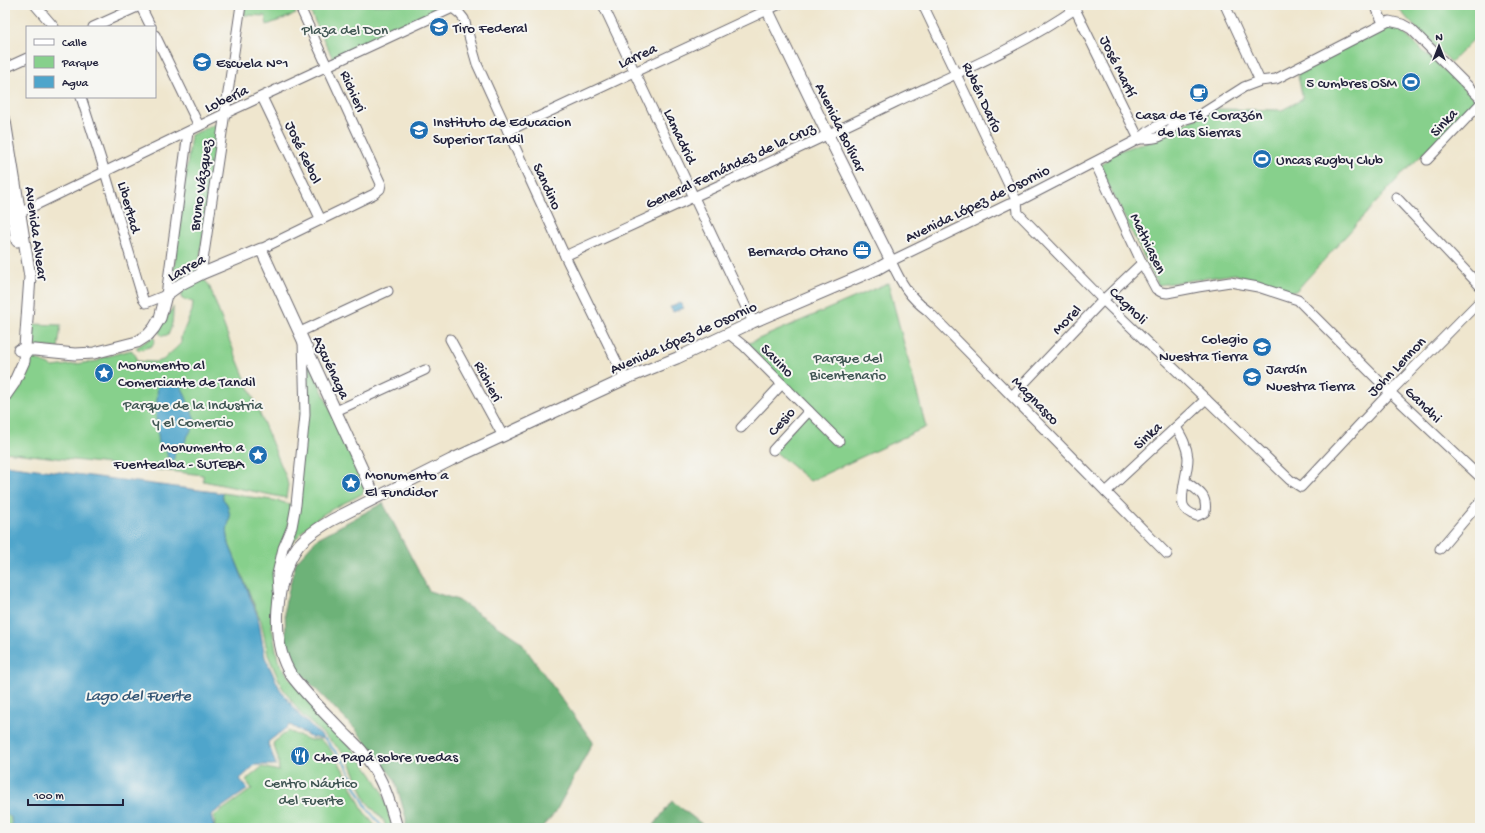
<svg xmlns="http://www.w3.org/2000/svg" width="1485" height="833" font-family="'Gochi Hand',sans-serif">
  <style>
    .green { fill: #87d08c; stroke: #547964 }
    .forest { fill: #6db278; stroke: #486a5a }
    .water { fill: #4fa5cb; stroke: #386483 }
    .lines { fill: none; stroke-linecap: round; stroke-linejoin: round }
    .stream { stroke: #4fa5cb; stroke-width: 2 }
    .minor-casing { stroke: #6a676e; stroke-width: 11 }
    .major-casing { stroke: #6a676e; stroke-width: 13 }
    .minor { stroke: #fff; stroke-width: 9 }
    .major { stroke: #fff; stroke-width: 11 }
    .labels { text-anchor: middle; stroke-width: 4; stroke-linejoin: round; paint-order: stroke }
    .poi-label { font-size: 15px; fill: #22223b; stroke: #f6f6f2; text-anchor: start }
    .park-label { font-size: 15px; fill: #405653; stroke: #f6f6f2 }
    .street-label { font-size: 15px; fill: #22223b; stroke: #f6f6f2 }
    .water-label { font-size: 16px; font-style: italic; fill: #345675; stroke: #f6f6f2 }
  </style>
  <rect width="100%" height="100%" fill="#f6f6f2"/>
  <filter id="ink" filterUnits="userSpaceOnUse"><feTurbulence type="fractalNoise" baseFrequency=".025" numOctaves="2"/><feDisplacementMap in="SourceGraphic" scale="8" xChannelSelector="R" yChannelSelector="G"/><feConvolveMatrix kernelMatrix="1 2 1 2 8 2 1 2 1" color-interpolation-filters="sRGB"/></filter>
  <filter id="wash" filterUnits="userSpaceOnUse"><feTurbulence type="fractalNoise" baseFrequency=".012" numOctaves="4" result="noise"/><feDisplacementMap in="SourceGraphic" scale="16" xChannelSelector="R" yChannelSelector="G"/><feGaussianBlur stdDeviation="0.9" result="paint"/><feColorMatrix in="noise" values="0 0 0 0 0 0 0 0 0 0 0 0 0 0 0 0 0 1.4 0 .05"/><feComposite in="paint" operator="in"/></filter>
  <g filter="url(#wash)">
    <rect width="100%" height="100%" fill="#efe6ce"/>
    <!-- green -->
    <g class="green">
      <path d="M245,5H292L296,14L267,25L265,16L244,15Z"/>
      <path d="M307,5H444L445,8L334,61Z"/>
      <path d="M1395,5H1480V36L1478,35L1451,62L1415,27Z"/>
      <path d="M1383,27L1400,30L1478,101L1401,175L1296,291L1285,292L1235,274L1158,285L1100,168L1101,165L1114,153L1138,144L1152,142L1180,126L1215,109L1282,110L1303,99L1297,71Z"/>
      <path d="M219,123L198,272L172,284L191,135Z"/>
      <path d="M202,277L209,285L230,342L286,477L288,485L286,498L203,481V475L5,452V402L10,396L33,354L36,353V359L53,367L98,361L101,358L131,350L136,356L137,361L155,362L163,360L175,349L181,343V337L192,311L193,302L182,299L181,297C182,287 195,282 202,277Z"/>
      <path d="M888,283L926,427L810,481L773,450L809,411L747,344Z"/>
      <path d="M173,307C173,317 173,325 168,335L162,336L160,334L159,331Z"/>
      <path d="M31,324L61,325L58,348L31,346L30,342Z"/>
      <path d="M153,337L155,340L152,346L139,350L137,349V347Z"/>
      <path d="M305,352L364,485L363,493L360,495C343,504 323,512 309,525C301,531 296,541 287,547L293,530Z"/>
      <path d="M222,493L279,501L291,505L288,528L275,573L271,602L272,628L278,660L289,677L355,751L372,775L382,791L393,828H386L384,821L366,801L351,764L345,754L301,714L282,687L268,655L261,621L229,544L227,530L230,517L229,512L227,504L223,499Z"/>
      <path d="M288,731L310,740H320L328,746L345,773L364,812L377,828H215L214,816L252,789L246,780L262,767L279,771L278,758L273,743Z"/>
      <path d="M5,812L11,817L12,828H5Z"/>
    </g>
    <!-- forest -->
    <g class="forest">
      <path d="M383,503L429,591L458,600L520,641L593,742L555,813L541,828H406V818L395,780L357,731L299,672L286,646L285,605L296,562L318,538Z"/>
      <path d="M672,801L707,828H652Z"/>
    </g>
    <!-- water -->
    <g class="water">
      <path d="M680,303L684,308L673,312L670,307Z"/>
      <path d="M158,381L181,385L196,422L186,439L183,448L175,450L174,459H168L166,449L159,444L156,417Z"/>
      <path d="M5,465L222,493L223,499L227,504L229,512L230,517L227,530L229,544L258,617L265,657L280,689L300,716L325,739L311,737L290,725L268,742L276,765H255L240,779L248,789L211,815L214,828H12L11,817L5,812Z"/>
    </g>
    <g class="lines">
      <!-- stream -->
      <g class="stream">
        <path d="M172,470V458"/>
        <path d="M325,739L347,766L356,788L367,808L383,828"/>
      </g>
    </g>
  </g>
  <g filter="url(#ink)">
    <g class="lines">
      <defs>
        <g id="minor">
          <path d="M35,5L54,27"/>
          <path d="M140,5L151,27"/>
          <path d="M449,5L460,14L464,19L477,64L565,256L625,379"/>
          <path d="M603,5L753,322"/>
          <path d="M923,5L1017,202L1018,213L1103,300L1290,480L1301,487L1390,392L1480,301"/>
          <path d="M1073,5L1139,139"/>
          <path d="M1225,5L1260,81"/>
          <path d="M1375,5L1383,23"/>
          <path d="M93,27L142,5"/>
          <path d="M155,35L199,126"/>
          <path d="M5,68L27,58"/>
          <path d="M81,97L105,172L143,299L146,303L166,295L188,132"/>
          <path d="M262,97L321,220"/>
          <path d="M508,131L778,5"/>
          <path d="M1139,139C1164,140 1165,133 1183,120"/>
          <path d="M1427,160L1480,104"/>
          <path d="M1095,163L1142,263L1156,289L1161,292L1167,293L1198,287L1230,282L1258,287L1298,300L1390,392L1480,477"/>
          <path d="M1396,197L1480,286"/>
          <path d="M5,220L224,114L459,5"/>
          <path d="M261,249L374,194L380,189L381,184L299,5"/>
          <path d="M565,256C676,205 787,155 896,102C957,73 1020,47 1075,9"/>
          <path d="M201,274L241,5"/>
          <path d="M300,332L388,291"/>
          <path d="M729,334L744,346L839,441"/>
          <path d="M450,339L503,436"/>
          <path d="M1012,396L1103,300L1142,263"/>
          <path d="M336,411L425,370"/>
          <path d="M1176,427C1182,437 1187,446 1188,458C1188,473 1180,491 1183,505C1185,511 1191,514 1197,516L1205,512C1208,495 1198,491 1185,481"/>
          <path d="M741,428L782,384"/>
          <path d="M773,450L809,411"/>
          <path d="M1106,492L1206,399"/>
          <path d="M1440,549L1480,502"/>
          <path d="M1167,554L928,311C909,297 901,283 891,261L1009,204L1017,202L1139,139L1149,131L1166,121L1183,120L1200,115L1244,87L1260,81L1276,79L1389,21L1402,24L1411,29L1480,98"/>
          <path d="M278,591L277,574L283,548L292,527L296,505L305,415L303,341"/>
        </g>
        <g id="major">
          <path d="M5,121L30,277L24,361L14,383L5,396"/>
          <path d="M5,172L17,241"/>
          <path d="M19,350H35L75,354L94,353L137,342L148,335L154,328L160,318L166,295L181,284L201,274L261,249L375,497"/>
          <path d="M397,828C389,799 383,779 364,754C358,746 350,739 343,732C326,714 307,696 292,676C269,642 275,578 298,546C307,535 320,527 332,520L451,460L625,379L677,358L753,322L877,269L891,261L828,135L765,5"/>
        </g>
      </defs>
      <!-- minor casing -->
      <use href="#minor" class="minor-casing"/>
      <!-- major casing -->
      <use href="#major" class="major-casing"/>
      <!-- minor -->
      <use href="#minor" class="minor"/>
      <!-- major -->
      <use href="#major" class="major"/>
    </g>
  </g>
  <!-- icons -->
  <defs>
    <symbol id="school-disc" viewBox="-11 -11 22 22"><circle r="9.5" fill="#1f6fb2" stroke="#f6f6f2"/><path d="M0-5L7-2L0 1L-7-2ZM-4 1L0 2.5L4 1V4Q0 6-4 4Z" fill="#fff"/></symbol>
    <symbol id="stadium-disc" viewBox="-11 -11 22 22"><circle r="9.5" fill="#1f6fb2" stroke="#f6f6f2"/><path d="M0-5a6.5 5 0 1 0 0 10a6.5 5 0 1 0 0-10ZM-3.5-1.8h7v3.6h-7Z" fill="#fff"/></symbol>
    <symbol id="cafe-disc" viewBox="-11 -11 22 22"><circle r="9.5" fill="#1f6fb2" stroke="#f6f6f2"/><path d="M-5.5-4.5H6V0H3Q3 3.5 0 3.5H-2.5Q-5.5 3.5-5.5 0ZM3-3.2v2h1.7v-2ZM-6 4.5H4V6H-6Z" fill="#fff"/></symbol>
    <symbol id="office-disc" viewBox="-11 -11 22 22"><circle r="9.5" fill="#1f6fb2" stroke="#f6f6f2"/><path d="M-6-3h4V-5.5h4V-3h4V5H-6ZM-1-4.5V-3h2v-1.5ZM-6 0V1H6V0Z" fill="#fff"/></symbol>
    <symbol id="sight-disc" viewBox="-11 -11 22 22"><circle r="9.5" fill="#1f6fb2" stroke="#f6f6f2"/><path d="M0-6L1.8-2.2L6-1.7L2.9 1.2L3.7 5.4L0 3.3L-3.7 5.4L-2.9 1.2L-6-1.7L-1.8-2.2Z" fill="#fff"/></symbol>
    <symbol id="restaurant-disc" viewBox="-11 -11 22 22"><circle r="9.5" fill="#1f6fb2" stroke="#f6f6f2"/><path d="M-5-6h1v4h1v-4h1v4h1v-4h1v5L-1.5 .5V6h-2V.5L-5-1ZM5-6V6H3V1.5H1.5Q1.5-4 5-6Z" fill="#fff"/></symbol>
  </defs>
  <g fill-rule="evenodd">
    <use href="#school-disc" x="428" y="16" width="22" height="22"/>
    <use href="#school-disc" x="191" y="51" width="22" height="22"/>
    <use href="#stadium-disc" x="1400" y="71" width="22" height="22"/>
    <use href="#cafe-disc" x="1188" y="82" width="22" height="22"/>
    <use href="#school-disc" x="408" y="119" width="22" height="22"/>
    <use href="#stadium-disc" x="1251" y="148" width="22" height="22"/>
    <use href="#office-disc" x="851" y="239" width="22" height="22"/>
    <use href="#school-disc" x="1251" y="336" width="22" height="22"/>
    <use href="#sight-disc" x="93" y="362" width="22" height="22"/>
    <use href="#school-disc" x="1241" y="366" width="22" height="22"/>
    <use href="#sight-disc" x="247" y="444" width="22" height="22"/>
    <use href="#sight-disc" x="340" y="472" width="22" height="22"/>
    <use href="#restaurant-disc" x="289" y="745" width="22" height="22"/>
  </g>
  <g class="labels">
    <!-- poi labels -->
    <g class="poi-label">
      <text x="453" y="32">Tiro Federal</text>
      <text x="216" y="67">Escuela N°1</text>
      <text x="1397" y="87" text-anchor="end">5 cumbres OSM</text>
      <text x="1199" y="119" text-anchor="middle">Casa de Té, Corazón<tspan x="1199" dy="17">de las Sierras</tspan></text>
      <text x="433" y="126">Instituto de Educacion<tspan x="433" dy="17">Superior Tandil</tspan></text>
      <text x="1276" y="164">Uncas Rugby Club</text>
      <text x="848" y="255" text-anchor="end">Bernardo Otano</text>
      <text x="1248" y="343" text-anchor="end">Colegio<tspan x="1248" dy="17">Nuestra Tierra</tspan></text>
      <text x="118" y="369">Monumento al<tspan x="118" dy="17">Comerciante de Tandil</tspan></text>
      <text x="1266" y="373">Jardín<tspan x="1266" dy="17">Nuestra Tierra</tspan></text>
      <text x="244" y="451" text-anchor="end">Monumento a<tspan x="244" dy="17">Fuentealba - SUTEBA</tspan></text>
      <text x="365" y="479">Monumento a<tspan x="365" dy="17">El Fundidor</tspan></text>
      <text x="314" y="761">Che Papá sobre ruedas</text>
    </g>
    <!-- park labels -->
    <g class="park-label">
      <text x="345" y="34">Plaza del Don</text>
      <text x="848" y="362">Parque del<tspan x="848" dy="17">Bicentenario</tspan></text>
      <text x="193" y="409">Parque de la Industria<tspan x="193" dy="17">y el Comercio</tspan></text>
      <text x="311" y="787">Centro Náutico<tspan x="311" dy="17">del Fuerte</tspan></text>
    </g>
    <!-- street labels -->
    <g class="street-label">
      <text transform="translate(637 55) rotate(-25)" y="5">Larrea</text>
      <text transform="translate(1119 66) rotate(64)" y="5">José Martí</text>
      <text transform="translate(354 91) rotate(66)" y="5">Richieri</text>
      <text transform="translate(983 97) rotate(65)" y="5">Rubén Darío</text>
      <text transform="translate(226 98) rotate(-25)" y="5">Lobería</text>
      <text transform="translate(1443 122) rotate(-47)" y="5">Sinka</text>
      <text transform="translate(841 127) rotate(64)" y="5">Avenida Bolívar</text>
      <text transform="translate(681 136) rotate(65)" y="5">Lamadrid</text>
      <text transform="translate(304 152) rotate(65)" y="5">José Rebol</text>
      <text transform="translate(730 165) rotate(-25)" y="5">General Fernández de la Cruz</text>
      <text transform="translate(200 185) rotate(-82)" y="5">Bruno Vázquez</text>
      <text transform="translate(548 186) rotate(65)" y="5">Sandino</text>
      <text transform="translate(977 203) rotate(-26)" y="5">Avenida López de Osornio</text>
      <text transform="translate(130 207) rotate(74)" y="5">Libertad</text>
      <text transform="translate(37 233) rotate(82)" y="5">Avenida Alvear</text>
      <text transform="translate(1149 243) rotate(64)" y="5">Mathiasen</text>
      <text transform="translate(186 267) rotate(-29)" y="5">Larrea</text>
      <text transform="translate(1129 305) rotate(44)" y="5">Cagnoli</text>
      <text transform="translate(1066 319) rotate(-46)" y="5">Morel</text>
      <text transform="translate(683 337) rotate(-24)" y="5">Avenida López de Osornio</text>
      <text transform="translate(778 360) rotate(45)" y="5">Savino</text>
      <text transform="translate(1396 366) rotate(-46)" y="5">John Lennon</text>
      <text transform="translate(332 367) rotate(65)" y="5">Azcuénaga</text>
      <text transform="translate(489 381) rotate(62)" y="5">Richieri</text>
      <text transform="translate(1036 400) rotate(46)" y="5">Magnasco</text>
      <text transform="translate(1424 404) rotate(44)" y="5">Gandhi</text>
      <text transform="translate(781 421) rotate(-48)" y="5">Cesio</text>
      <text transform="translate(1147 435) rotate(-43)" y="5">Sinka</text>
    </g>
    <!-- water labels -->
    <g class="water-label">
      <text x="138" y="700">Lago del Fuerte</text>
    </g>
  </g>
  <!-- margin -->
  <rect width="1485" height="833" fill="none" stroke="#f6f6f2" stroke-width="20"/>
  <!-- legend -->
  <rect x="26" y="26" width="130" height="72" fill="#f6f6f2" stroke="#a1a1a9"/>
  <rect x="34" y="39" width="20" height="6" fill="#ffffff" stroke="#a1a1a9"/>
  <text x="62" y="46" font-size="12" fill="#22223b">Calle</text>
  <rect x="34" y="56" width="20" height="12" fill="#87d08c" stroke="#a1a1a9"/>
  <text x="62" y="66" font-size="12" fill="#22223b">Parque</text>
  <rect x="34" y="76" width="20" height="12" fill="#4fa5cb" stroke="#a1a1a9"/>
  <text x="62" y="86" font-size="12" fill="#22223b">Agua</text>
  <!-- north arrow -->
  <g transform="translate(1439 46)" stroke="#f6f6f2" stroke-width="3" paint-order="stroke">
  <path d="M0-3L7 15L0 10L-7 15Z" fill="#22223b"/>
  <text y="-6" font-size="11" font-weight="bold" text-anchor="middle" fill="#22223b">N</text>
  </g>
  <!-- scale -->
  <path d="M28 799v6h95v-6" fill="none" stroke="#22223b" stroke-width="2"/>
  <text x="34" y="799" font-size="12" fill="#22223b" stroke="#f6f6f2" stroke-width="3" paint-order="stroke">100 m</text>
</svg>
